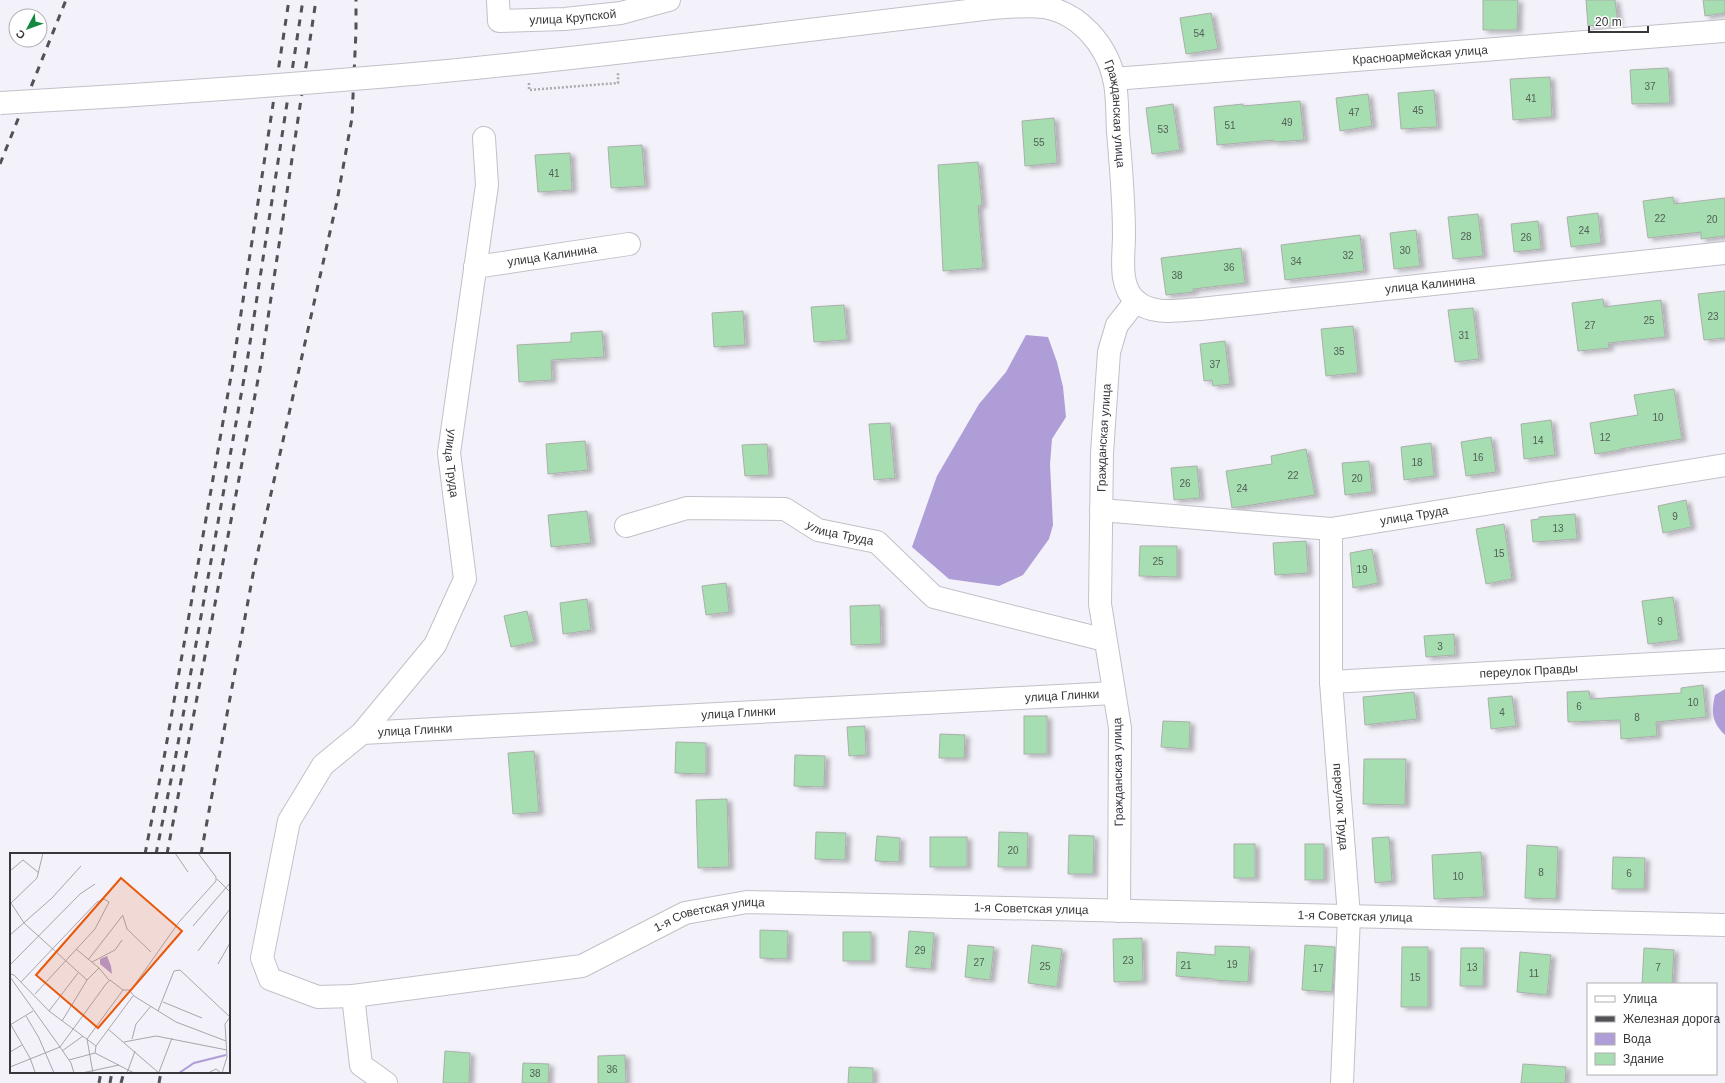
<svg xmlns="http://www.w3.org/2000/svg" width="1725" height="1083" font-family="Helvetica,sans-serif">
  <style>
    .water { fill: #af9dd7 }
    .building { fill: #a6deb1; stroke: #a9b0aa; filter: url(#shadow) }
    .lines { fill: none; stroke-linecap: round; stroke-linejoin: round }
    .minor-casing { stroke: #c2c0c8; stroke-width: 24 }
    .major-casing { stroke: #c2c0c8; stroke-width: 24 }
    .path { stroke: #acaab1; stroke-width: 2.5; stroke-dasharray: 2 2; stroke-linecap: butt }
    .minor { stroke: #fff; stroke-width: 22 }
    .major { stroke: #fff; stroke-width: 22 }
    .rail { stroke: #525155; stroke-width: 3; stroke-dasharray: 7 7; stroke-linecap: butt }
    .major-bridge-casing { stroke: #c2c0c8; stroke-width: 24; stroke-linecap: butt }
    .major-bridge { stroke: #fff; stroke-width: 22 }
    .labels { text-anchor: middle; stroke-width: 3; stroke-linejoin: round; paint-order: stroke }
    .number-label { font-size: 10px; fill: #536057 }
    .street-label { font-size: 12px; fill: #373639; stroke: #fff }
    .inset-river { fill: none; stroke: #af9dd7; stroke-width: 2 }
    .inset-road { fill: none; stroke: #a8a6ac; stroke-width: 1 }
    .view { fill: #e8590c; fill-opacity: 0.15; stroke: #e8590c; stroke-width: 2 }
    .inset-edge { fill: none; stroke: #373639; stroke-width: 2 }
  </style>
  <defs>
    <filter id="shadow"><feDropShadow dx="4.5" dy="2.5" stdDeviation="2" flood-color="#0004"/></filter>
  </defs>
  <rect width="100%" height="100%" fill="#f3f1f9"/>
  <!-- water -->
  <g class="water">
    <path d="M1026,335L1048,337L1057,362L1063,387L1066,417L1052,439L1050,464L1053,525L1049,539L1023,575L999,586L949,579L912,547L937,476L979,404L1006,372Z"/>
    <path d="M1725,689V735C1712,723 1711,712 1715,695Z"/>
  </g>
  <!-- building -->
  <g class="building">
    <path d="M1483,0H1518L1517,30H1483Z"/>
    <path d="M1586,0H1615L1618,23L1588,26Z"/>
    <path d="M1703,0H1725V13L1705,16Z"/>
    <path d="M1211,13L1218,49L1186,54L1180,18Z"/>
    <path d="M1668,68L1670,103L1632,104L1630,70Z"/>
    <path d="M1550,77L1552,117L1513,120L1510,79Z"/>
    <path d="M1434,90L1437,127L1401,129L1398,93Z"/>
    <path d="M1368,94L1372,126L1340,131L1336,98Z"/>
    <path d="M1300,101L1304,140L1274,142V140L1217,145L1214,107L1243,104V106Z"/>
    <path d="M1173,104L1180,150L1152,154L1146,108Z"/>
    <path d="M1054,118L1057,163L1025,166L1022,121Z"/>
    <path d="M642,145L645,186L611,188L608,147Z"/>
    <path d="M570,153L572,190L538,192L535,155Z"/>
    <path d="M978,162L982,205L978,206L983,268L943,271L938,165Z"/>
    <path d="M1673,197L1674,204L1725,198V236L1701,239V232L1648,238L1643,201Z"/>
    <path d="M1598,213L1601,243L1571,247L1567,217Z"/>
    <path d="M1478,214L1483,256L1453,259L1448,217Z"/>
    <path d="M1538,221L1541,249L1514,252L1511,224Z"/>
    <path d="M1416,230L1420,266L1394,269L1390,233Z"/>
    <path d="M1360,235L1364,271L1285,280L1281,245Z"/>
    <path d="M1241,248L1245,283L1193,289V292L1166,295L1161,258Z"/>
    <path d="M1725,291V338L1704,340L1698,294Z"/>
    <path d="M1603,299L1604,307L1661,300L1665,337L1608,343L1609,348L1578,351L1572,303Z"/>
    <path d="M844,305L847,340L814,342L811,307Z"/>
    <path d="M1473,308L1479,359L1455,362L1448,310Z"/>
    <path d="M743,311L745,345L714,347L712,313Z"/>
    <path d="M1353,326L1358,373L1326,376L1321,329Z"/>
    <path d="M602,331L604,357L551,360L552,380L519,382L517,345L571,342V333Z"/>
    <path d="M1225,341L1230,384L1213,386L1212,380L1204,381L1200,344Z"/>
    <path d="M1674,389L1682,439L1620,449V450L1595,454L1590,423L1638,415L1634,395Z"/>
    <path d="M1551,420L1555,455L1524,459L1521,424Z"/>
    <path d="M890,423L895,478L874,480L869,424Z"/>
    <path d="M1491,437L1496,472L1466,476L1461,442Z"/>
    <path d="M585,441L588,470L548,474L546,444Z"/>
    <path d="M1431,443L1434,476L1404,480L1401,447Z"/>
    <path d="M767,444L769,475L745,476L742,445Z"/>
    <path d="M1306,449L1315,495L1232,508L1226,471L1272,464L1271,456Z"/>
    <path d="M1369,461L1372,492L1345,495L1342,463Z"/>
    <path d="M1197,466L1200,498L1174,500L1171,468Z"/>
    <path d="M1686,500L1691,527L1663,533L1658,506Z"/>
    <path d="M587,511L591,543L551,547L548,515Z"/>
    <path d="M1575,514L1577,539L1533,542L1531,520L1539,519V517Z"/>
    <path d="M1504,524L1512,579L1486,584L1476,529Z"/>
    <path d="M1306,541L1308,573L1275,575L1273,543Z"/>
    <path d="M1140,546H1177V577L1139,576Z"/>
    <path d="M1372,549L1378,583L1353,588L1350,553Z"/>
    <path d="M726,583L729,612L706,615L702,586Z"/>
    <path d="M1673,597L1679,640L1648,644L1642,601Z"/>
    <path d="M587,599L591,630L563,634L560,603Z"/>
    <path d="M880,605L881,644L851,645L850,606Z"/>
    <path d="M527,611L534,642L511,647L504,616Z"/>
    <path d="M1454,634L1455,655L1426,657L1424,636Z"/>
    <path d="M1703,685L1706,717L1656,722L1657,736L1621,739L1620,720L1568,722L1567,692L1589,691L1590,699L1681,693V688Z"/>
    <path d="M1414,692L1417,719L1365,725L1363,697Z"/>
    <path d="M1512,696L1516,726L1491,729L1488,698Z"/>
    <rect x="1024" y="716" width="23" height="38"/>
    <path d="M1163,721L1190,722L1189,749L1161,747Z"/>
    <path d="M865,726L866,755L849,756L847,727Z"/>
    <path d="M940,734L965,735L964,758H939Z"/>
    <path d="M676,742L706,743V774L675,773Z"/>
    <path d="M534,751L539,812L513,814L508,753Z"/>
    <path d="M795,755L825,756L824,787L794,786Z"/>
    <path d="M1364,759H1406L1405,805L1363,804Z"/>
    <path d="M727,799L729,867L698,868L696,800Z"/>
    <path d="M816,832L846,833L845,860L815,859Z"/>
    <path d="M999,832L1028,833L1027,867H998Z"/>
    <path d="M1069,835L1094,836L1093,874H1068Z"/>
    <path d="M877,836L900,838L899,862L875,861Z"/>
    <rect x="930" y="837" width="37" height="30"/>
    <path d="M1389,837L1392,881L1375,883L1372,838Z"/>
    <rect x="1234" y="844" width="21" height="34"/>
    <rect x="1305" y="844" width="19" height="36"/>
    <path d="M1527,845L1558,847L1556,899L1525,898Z"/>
    <path d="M1481,852L1484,897L1434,899L1432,855Z"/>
    <path d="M1613,857L1645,858L1644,889H1612Z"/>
    <path d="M760,930L788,931L787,959L760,958Z"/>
    <path d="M909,931L934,933L931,969L906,967Z"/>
    <rect x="843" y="932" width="28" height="29"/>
    <path d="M1142,938L1143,981L1114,982L1113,939Z"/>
    <path d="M968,945L994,947L990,980L965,977Z"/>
    <path d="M1032,945L1062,949L1057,987L1028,983Z"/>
    <path d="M1305,945L1335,947L1332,992L1302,990Z"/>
    <path d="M1215,946L1250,947L1248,982L1214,980V979L1176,976L1177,952L1215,955Z"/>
    <path d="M1402,947H1428V1007H1401Z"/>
    <path d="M1461,948H1484L1483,986H1460Z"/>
    <path d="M1644,948L1674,950L1672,984H1642Z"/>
    <path d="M1520,952L1551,955L1547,995L1517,992Z"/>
    <path d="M445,1051L470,1053L469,1083H443Z"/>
    <path d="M625,1055L626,1083H598V1056Z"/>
    <path d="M523,1063L549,1064L548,1083H522Z"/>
    <path d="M1523,1064L1566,1067L1565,1083H1521Z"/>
    <path d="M849,1067L873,1068V1083H848Z"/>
  </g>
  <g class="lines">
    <defs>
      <g id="minor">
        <path id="s1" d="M498,0L499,21L565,19L621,13L669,0"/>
        <path id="s2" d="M1114,79L1725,31"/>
        <path id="s3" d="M484,138L487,185L449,453L465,579L435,645L362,733L323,765L289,821L262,958L270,979L318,997L353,996L582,966L685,913L747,902L1725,925"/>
        <path id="s4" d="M475,267L629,244"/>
        <path id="s5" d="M1101,510L1331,529L1725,465"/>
        <path id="s6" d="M626,526L687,508L785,509L818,530L877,542L934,597L1105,640"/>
        <path id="s7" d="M1331,529V682L1349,916L1342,1083"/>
        <path id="s8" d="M1331,682L1725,660"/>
        <path id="s9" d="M362,733L1114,693"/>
        <path id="s10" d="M1119,911L1120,728L1100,604L1102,453L1109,352L1117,325L1136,301"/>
        <path d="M353,996L361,1065L386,1083"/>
      </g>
      <g id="major">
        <path id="s11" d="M718,41L992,8C1009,7 1027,5 1044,7C1079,13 1106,44 1114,78C1118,95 1117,115 1118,132C1121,166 1124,201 1124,235C1124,256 1118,286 1136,301C1153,316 1179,310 1200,309L1725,253"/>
      </g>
    </defs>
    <!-- minor casing -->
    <use href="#minor" class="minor-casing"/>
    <!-- major casing -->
    <use href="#major" class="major-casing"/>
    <!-- path -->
    <path class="path" d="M529,83V90L618,83V73"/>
    <!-- minor -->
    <use href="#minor" class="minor"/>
    <!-- major -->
    <use href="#major" class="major"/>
    <!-- rail -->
    <g class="rail">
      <path d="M0,164L66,0"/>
      <path d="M145,854L164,758L234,359L289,0"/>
      <path d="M156,854L175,760L247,362L303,0"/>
      <path d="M167,854L261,364L316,0"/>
      <path d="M201,854L254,569L337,201L352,118L356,31V0"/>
      <path d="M99,1083L101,1072"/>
      <path d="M110,1083L112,1072"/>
      <path d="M121,1083L124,1072"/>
      <path d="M159,1083L161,1072"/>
    </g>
    <defs>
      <path id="major-bridge" d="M0,103C130,96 260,87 390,76C500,67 609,54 718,41"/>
    </defs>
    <!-- major-bridge casing -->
    <use href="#major-bridge" class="major-bridge-casing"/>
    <!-- major-bridge -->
    <use href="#major-bridge" class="major-bridge"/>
  </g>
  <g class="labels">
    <!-- number labels -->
    <g class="number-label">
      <text x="1199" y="37">54</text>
      <text x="1650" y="90">37</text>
      <text x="1531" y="102">41</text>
      <text x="1418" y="114">45</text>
      <text x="1354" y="116">47</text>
      <text x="1287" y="126">49</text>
      <text x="1230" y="129">51</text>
      <text x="1163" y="133">53</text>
      <text x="1039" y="146">55</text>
      <text x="554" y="177">41</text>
      <text x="1660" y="222">22</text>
      <text x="1712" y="223">20</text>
      <text x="1584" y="234">24</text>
      <text x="1466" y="240">28</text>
      <text x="1526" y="241">26</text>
      <text x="1405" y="254">30</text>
      <text x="1348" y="259">32</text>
      <text x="1296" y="265">34</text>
      <text x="1229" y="271">36</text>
      <text x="1177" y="279">38</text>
      <text x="1713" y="320">23</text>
      <text x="1649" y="324">25</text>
      <text x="1590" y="329">27</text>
      <text x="1464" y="339">31</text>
      <text x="1339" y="355">35</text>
      <text x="1215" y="368">37</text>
      <text x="1658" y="421">10</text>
      <text x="1605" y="441">12</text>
      <text x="1538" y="444">14</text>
      <text x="1478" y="461">16</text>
      <text x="1417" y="466">18</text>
      <text x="1293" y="479">22</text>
      <text x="1357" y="482">20</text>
      <text x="1185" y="487">26</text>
      <text x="1242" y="492">24</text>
      <text x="1675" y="520">9</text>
      <text x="1558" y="532">13</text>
      <text x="1499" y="557">15</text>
      <text x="1158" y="565">25</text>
      <text x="1362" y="573">19</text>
      <text x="1660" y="625">9</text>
      <text x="1440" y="650">3</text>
      <text x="1693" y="706">10</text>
      <text x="1579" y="710">6</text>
      <text x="1502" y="716">4</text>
      <text x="1637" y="721">8</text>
      <text x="1013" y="854">20</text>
      <text x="1541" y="876">8</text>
      <text x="1629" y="877">6</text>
      <text x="1458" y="880">10</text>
      <text x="920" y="954">29</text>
      <text x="1128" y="964">23</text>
      <text x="979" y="966">27</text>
      <text x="1232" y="968">19</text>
      <text x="1186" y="969">21</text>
      <text x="1045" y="970">25</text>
      <text x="1472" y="971">13</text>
      <text x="1658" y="971">7</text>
      <text x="1318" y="972">17</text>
      <text x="1534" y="977">11</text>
      <text x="1415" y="981">15</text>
      <text x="612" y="1073">36</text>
      <text x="535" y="1077">38</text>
    </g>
    <!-- street labels -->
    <g class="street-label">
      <text dy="4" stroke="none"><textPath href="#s1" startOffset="95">улица Крупской</textPath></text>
      <text dy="4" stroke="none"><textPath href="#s2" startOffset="307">Красноармейская улица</textPath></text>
      <text dy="4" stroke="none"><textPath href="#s11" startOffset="469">Гражданская улица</textPath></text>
      <text dy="4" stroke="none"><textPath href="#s4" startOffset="78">улица Калинина</textPath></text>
      <text dy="4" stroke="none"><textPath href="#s11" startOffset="958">улица Калинина</textPath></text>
      <text dy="4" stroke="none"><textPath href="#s10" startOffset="475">Гражданская улица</textPath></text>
      <text dy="4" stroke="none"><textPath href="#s3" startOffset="328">улица Труда</textPath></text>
      <text dy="4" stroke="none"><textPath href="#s5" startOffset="315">улица Труда</textPath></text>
      <text dy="4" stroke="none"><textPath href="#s6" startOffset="223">улица Труда</textPath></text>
      <text dy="4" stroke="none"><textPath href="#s8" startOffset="198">переулок Правды</textPath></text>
      <text dy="4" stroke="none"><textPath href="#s9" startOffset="701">улица Глинки</textPath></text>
      <text dy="4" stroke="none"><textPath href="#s9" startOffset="377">улица Глинки</textPath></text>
      <text dy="4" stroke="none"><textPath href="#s9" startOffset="53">улица Глинки</textPath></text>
      <text transform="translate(1118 772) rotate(-91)" y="4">Гражданская улица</text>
      <text dy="4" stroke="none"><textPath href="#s7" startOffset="278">переулок Труда</textPath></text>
      <text dy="4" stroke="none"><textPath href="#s3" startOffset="1690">1-я Советская улица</textPath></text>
      <text dy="4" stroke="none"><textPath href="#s3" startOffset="2014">1-я Советская улица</textPath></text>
      <text dy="4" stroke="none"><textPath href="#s3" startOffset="1366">1-я Советская улица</textPath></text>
    </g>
  </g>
  <!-- overview -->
  <g transform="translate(10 853)">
    <rect width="220" height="220" fill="#f3f1f9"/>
    <path d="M97,103L101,113L102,121L90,111V106Z" fill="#af9dd7"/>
    <path class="inset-river" d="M169,220L184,210L216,202"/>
    <path class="inset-road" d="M165,0L178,19M0,18L13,7L29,20M207,26L220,39M1,50L14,70L77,127M0,51L27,25L33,0M113,63L117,76L141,99M183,73L220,30M0,82L42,45L71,13M66,96L89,115L99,127M188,98L220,56M78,107L113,62M82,109L105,97L112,87M208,111L220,90M0,112L70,41L85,31M0,121L4,122L39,158L86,193M0,124L50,194L0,214M11,129L87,49L94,46L99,49L85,76L25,141M120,138L124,143L166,169L216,188M153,149L192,165M39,158L68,120M148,158L164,118L170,117L220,164M16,163L29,185L44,220M52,168L77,127L89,115M0,172L23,158M1,172L20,205L25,219M98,176L149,220M122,186L126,171L141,153M114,189L146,183L217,197M52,198L73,183M0,199L12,192M85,200L86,193L123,143M85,200L124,220M59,207L85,200M149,219L162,185M64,220L61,210L50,194L96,131L100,127L113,137H121L169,69L206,28V24L188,0M72,220L109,212M83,220L77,186L113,137M117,220L125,198M198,220L206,216L211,220M212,220L217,204L215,171L220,164"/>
    <path class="view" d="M111,25L172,78L88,175L26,122Z"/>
    <rect width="220" height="220" class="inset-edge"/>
  </g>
  <!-- legend -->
  <rect x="1587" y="983" width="130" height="92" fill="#ffffff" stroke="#afafb0"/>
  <rect x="1595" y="996" width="20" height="6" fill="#ffffff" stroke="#afafb0"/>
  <text x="1623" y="1003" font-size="12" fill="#373639">Улица</text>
  <rect x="1595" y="1016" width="20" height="6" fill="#525155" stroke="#afafb0"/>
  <text x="1623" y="1023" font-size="12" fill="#373639">Железная дорога</text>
  <rect x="1595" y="1033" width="20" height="12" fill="#af9dd7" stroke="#afafb0"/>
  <text x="1623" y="1043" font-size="12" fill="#373639">Вода</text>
  <rect x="1595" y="1053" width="20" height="12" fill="#a6deb1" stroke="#afafb0"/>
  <text x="1623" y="1063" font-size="12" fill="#373639">Здание</text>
  <!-- north arrow -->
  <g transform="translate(28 28) rotate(229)"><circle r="19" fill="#ffffff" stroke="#afafb0"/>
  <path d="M0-3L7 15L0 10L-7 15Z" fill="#128841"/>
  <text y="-6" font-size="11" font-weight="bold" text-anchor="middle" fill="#373639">С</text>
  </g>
  <!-- scale -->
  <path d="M1589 26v6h59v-6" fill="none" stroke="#373639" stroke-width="2"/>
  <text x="1595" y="26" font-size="12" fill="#373639" stroke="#ffffff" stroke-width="3" paint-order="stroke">20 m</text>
</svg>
